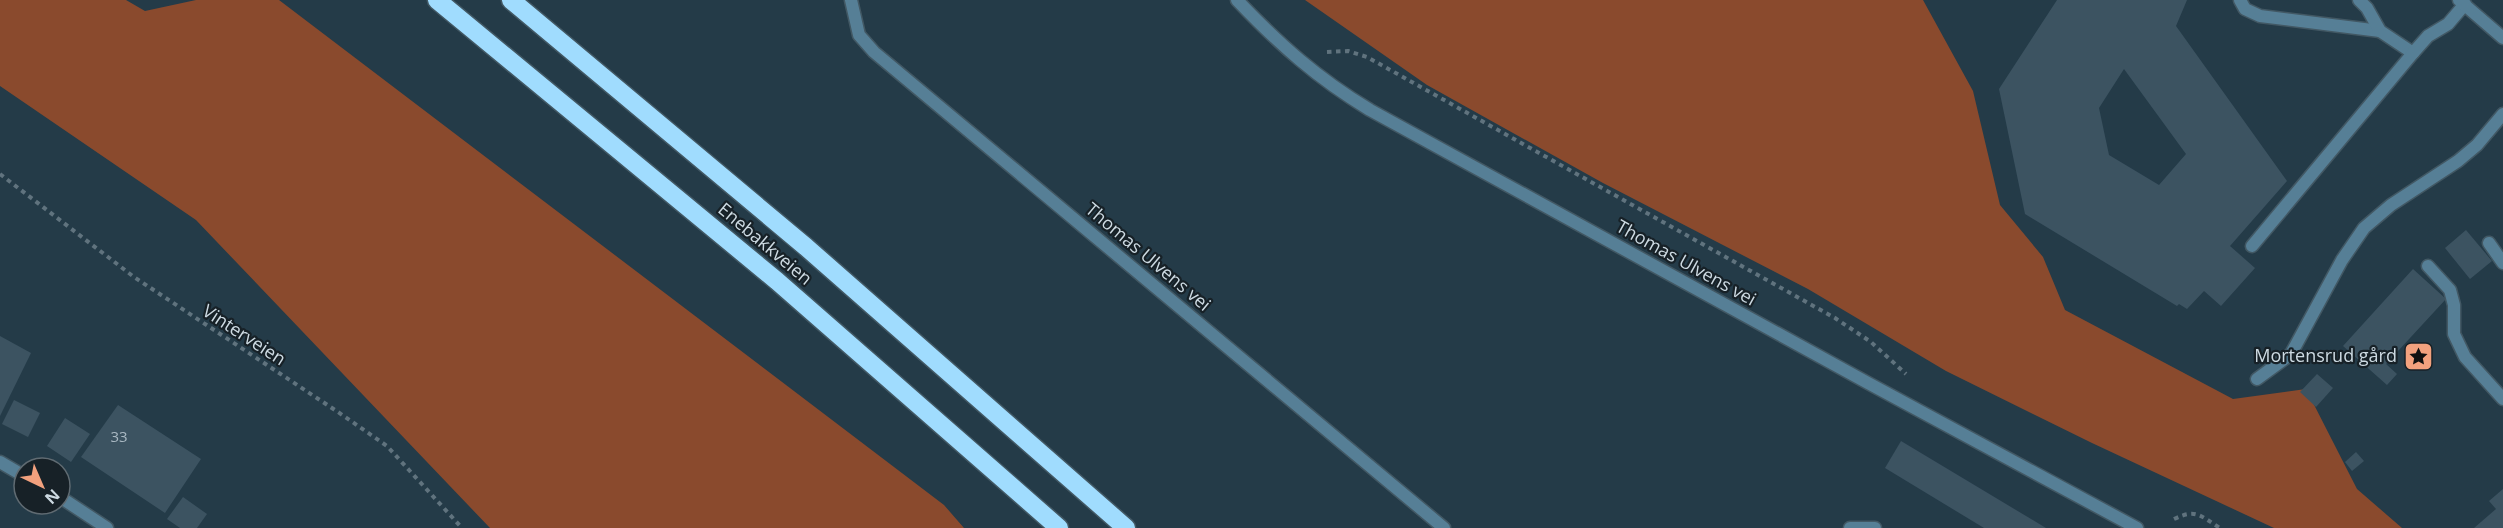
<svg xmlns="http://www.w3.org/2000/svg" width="2503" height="528" font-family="'Open Sans',sans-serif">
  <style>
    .green { fill: #8a4a2d }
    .building { fill: #3c5361; fill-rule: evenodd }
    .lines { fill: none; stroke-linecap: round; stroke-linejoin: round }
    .lane-casing { stroke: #425864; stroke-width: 15 }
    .street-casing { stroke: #425864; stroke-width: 15 }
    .highway-casing { stroke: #425864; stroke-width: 21 }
    .path { stroke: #60737e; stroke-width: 4; stroke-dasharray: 4.5 4.5; stroke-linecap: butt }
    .lane { stroke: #567f96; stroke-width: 12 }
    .street { stroke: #567f96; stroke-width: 12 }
    .highway { stroke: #a0dcfe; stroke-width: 18 }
    .labels { text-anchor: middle; stroke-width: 4.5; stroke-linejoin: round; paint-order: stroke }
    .number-label { font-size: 15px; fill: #a9b8c2 }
    .street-label { font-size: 18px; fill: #cddae2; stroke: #172127 }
    .poi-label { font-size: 18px; fill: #cddae2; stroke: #172127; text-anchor: end }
  </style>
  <rect width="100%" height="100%" fill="#243b48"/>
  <!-- green -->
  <g class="green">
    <path d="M0,0H126L145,11L196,0H279L944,505L964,528H490L196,220L0,86Z"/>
    <path d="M1305,0H1923L1973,91L2000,205L2043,257L2065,310L2233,399L2306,389L2357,489L2402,528H2274L2092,443L1946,371L1808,289L1603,183L1427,85Z"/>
  </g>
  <!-- building -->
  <g class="building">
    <path d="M2057,0H2187L2176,26L2287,181L2230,246L2255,268L2221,306L2204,291L2187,309L2179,304L2177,306L2025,214L1999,89ZM2124,69L2186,154L2159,185L2109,155L2099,108Z"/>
    <path d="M2466,230L2492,261L2470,279L2445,248Z"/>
    <path d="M2413,269L2446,299L2386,364L2397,374L2387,385L2343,346Z"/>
    <path d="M0,336L31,353L0,416Z"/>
    <path d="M2317,374L2333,388L2316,407L2300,392Z"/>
    <path d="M14,400L40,413L28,437L2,424Z"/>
    <path d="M118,405L201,459L165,513L81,457Z"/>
    <path d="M65,418L90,434L71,462L47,446Z"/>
    <path d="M1901,441L2046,528H1984L1885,468Z"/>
    <path d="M2356,452L2364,461L2352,471L2345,462Z"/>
    <path d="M2503,489V528H2474L2496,509L2489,501Z"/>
    <path d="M183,497L207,514L197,528H180L167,519Z"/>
  </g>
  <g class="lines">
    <defs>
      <g id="lane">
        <path d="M851,0L859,35L874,52L1444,528"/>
        <path d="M1237,0C1280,45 1317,78 1370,110L1868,383L2137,528"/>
        <path d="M2240,0L2245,9L2260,16L2380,31"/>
        <path d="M2359,0L2367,8L2380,31L2413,53"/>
        <path d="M2489,243L2503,263"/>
        <path d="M2252,246L2413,53L2428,36L2448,24L2465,4"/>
        <path d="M2428,266L2450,290L2454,305V334L2465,357L2503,399"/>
        <path d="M2257,379L2291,354L2342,260L2364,228L2391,205L2458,161L2477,145L2503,114"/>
        <path d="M0,462L24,476"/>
        <path d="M60,497L107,528"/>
        <path d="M1850,528H1875"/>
      </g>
      <path id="street" d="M2459,0L2503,38"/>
      <g id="highway">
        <path d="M437,0L777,281L1059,528"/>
        <path d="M511,0L806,247L1126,528"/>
      </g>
    </defs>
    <!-- lane casing -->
    <use href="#lane" class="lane-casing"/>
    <!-- street casing -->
    <use href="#street" class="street-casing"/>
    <!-- highway casing -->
    <use href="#highway" class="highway-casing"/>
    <!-- path -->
    <g class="path">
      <path d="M1327,52L1348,51L1367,57L1835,318L1871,342L1906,374"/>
      <path d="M0,174L134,277L338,412L387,446L462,528"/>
      <path d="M2174,519C2197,508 2200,516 2220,528"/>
    </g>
    <!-- lane -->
    <use href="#lane" class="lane"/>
    <!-- street -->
    <use href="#street" class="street"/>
    <!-- highway -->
    <use href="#highway" class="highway"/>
  </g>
  <!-- icons -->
  <defs>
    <symbol id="sight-square" viewBox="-11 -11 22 22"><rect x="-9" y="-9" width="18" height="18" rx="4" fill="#f2a17e" stroke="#172127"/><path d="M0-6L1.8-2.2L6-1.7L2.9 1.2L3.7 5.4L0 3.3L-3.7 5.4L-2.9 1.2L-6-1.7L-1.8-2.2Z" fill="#111"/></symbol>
  </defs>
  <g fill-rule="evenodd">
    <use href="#sight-square" x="2402" y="340" width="33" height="33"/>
  </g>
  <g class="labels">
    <!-- number labels -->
    <g class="number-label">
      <text x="119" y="442">33</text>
    </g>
    <!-- street labels -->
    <g class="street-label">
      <text transform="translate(765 244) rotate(40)" y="6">Enebakkveien</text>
      <text transform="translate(1148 257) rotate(40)" y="6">Thomas Ulvens vei</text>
      <text transform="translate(1686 263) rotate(29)" y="6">Thomas Ulvens vei</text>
      <text transform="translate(244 335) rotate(33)" y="6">Vinterveien</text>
    </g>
    <!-- poi labels -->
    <g class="poi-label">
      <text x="2397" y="362">Mortensrud gård</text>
    </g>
  </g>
  <!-- north arrow -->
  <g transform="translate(42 486) rotate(136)"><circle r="28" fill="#172127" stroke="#606b72" stroke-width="1.5"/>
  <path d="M0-4.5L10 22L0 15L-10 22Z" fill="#f2a17e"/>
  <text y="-9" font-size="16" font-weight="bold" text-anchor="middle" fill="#cddae2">N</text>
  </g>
</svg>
